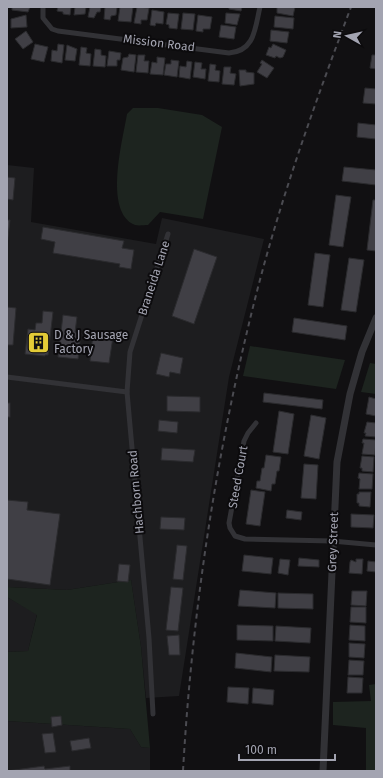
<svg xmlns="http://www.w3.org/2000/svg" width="383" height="778" font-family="'Fira Sans',sans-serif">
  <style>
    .built { fill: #1d1d1f }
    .green { fill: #1d241f }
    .building { fill: #403f45; stroke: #2b2b2e }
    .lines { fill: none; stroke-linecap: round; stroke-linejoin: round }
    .minor { stroke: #323236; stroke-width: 5 }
    .tertiary { stroke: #323236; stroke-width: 7 }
    .rail { stroke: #4b4b51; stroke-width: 2; stroke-dasharray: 5 4; stroke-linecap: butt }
    .labels { text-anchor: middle; stroke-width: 4; stroke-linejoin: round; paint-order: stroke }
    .street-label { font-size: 12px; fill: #a3a4b1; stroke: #0c0b0d }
    .poi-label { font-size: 12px; fill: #a3a4b1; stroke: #0c0b0d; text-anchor: start }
  </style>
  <rect width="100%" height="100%" fill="#111012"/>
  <!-- built -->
  <g class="built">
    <path d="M7,165L34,168L31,222L156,244L162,218L264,239L229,377L179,696L146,698L141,647L131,580L67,590L7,587Z"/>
    <path d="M7,597L37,614L28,651L7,652Z"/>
    <path d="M7,721L130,729L141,747L150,748V771H7Z"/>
  </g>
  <!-- green -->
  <g class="green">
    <path d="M133,108H158L202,115L222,127L203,219L160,212L148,225C144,225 139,226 135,225C103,212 123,139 127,114Z"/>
    <path d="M250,346L345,360L336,389L243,376Z"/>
    <path d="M370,363L376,364V394L361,392Z"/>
    <path d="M131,580L141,647L150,748L141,747L130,729L7,721V652L28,651L37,615L7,597V587L67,590Z"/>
    <path d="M376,684V771H366V728L333,725V702L371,701L369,685Z"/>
  </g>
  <!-- building -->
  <g class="building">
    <path d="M12,7H30L28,12L12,10Z"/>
    <path d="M58,7H71L70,15L63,14V12L57,11Z"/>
    <path d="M75,7H86L85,14L74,15Z"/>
    <path d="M90,7H101L100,12H97L94,18L88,17Z"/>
    <path d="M105,7H117L116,15L111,16L110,20L104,19Z"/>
    <path d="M120,7H133L131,22L118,21Z"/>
    <path d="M137,7L149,8L147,20H141V24L134,23Z"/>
    <path d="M229,7H242L241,11L229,9Z"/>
    <path d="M277,7H295L293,16L277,13Z"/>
    <path d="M152,10L164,12L163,24L156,23L155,26L150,25Z"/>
    <path d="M168,13L179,14L177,29L169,28V25L166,24Z"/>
    <path d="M183,13L195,14L193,30L181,29Z"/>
    <path d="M226,13L240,14L237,25L225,23Z"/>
    <path d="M26,15L27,27L11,28V19Z"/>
    <path d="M198,15L212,17L210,29H203V32L196,31Z"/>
    <path d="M275,16L294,18L293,29L274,27Z"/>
    <path d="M221,25L236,27L234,39L219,37Z"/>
    <path d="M271,30L289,32L287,43L270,41Z"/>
    <path d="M26,31L33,42L23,49L15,39Z"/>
    <path d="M35,44L48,47L44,62L31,59Z"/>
    <path d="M58,44L64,45L62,63L51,61L52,50L57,51Z"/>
    <path d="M273,44L286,50L283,57L280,58L276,56L275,58L266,55L269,47L271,48Z"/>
    <path d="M67,45L77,49L75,61L65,60Z"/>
    <path d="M81,47L87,48L86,53L91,54L90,66L79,65Z"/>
    <path d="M95,49L101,50V55L106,56L105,67L93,66Z"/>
    <path d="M109,51L121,53L120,60H117V66H107Z"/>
    <path d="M129,54L136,55L134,72L121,70L123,58L128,57Z"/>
    <path d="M138,55H145L144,61H149L148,73L136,72Z"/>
    <path d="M372,55H376V69L370,68Z"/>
    <path d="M157,57L165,58L163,75L150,74L152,62L157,63Z"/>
    <path d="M171,60L179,61L177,77L164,75L166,64H171Z"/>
    <path d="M262,60L274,68L267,78L257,72L262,64L260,63Z"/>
    <path d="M187,61L192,62L190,79L179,77L180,66L186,67Z"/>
    <path d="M195,62L202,63L201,69H206L205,79L193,77Z"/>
    <path d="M210,64L216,65L215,70L220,71L219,82L208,81Z"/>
    <path d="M224,67H231L230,73L236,74L234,85L222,84Z"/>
    <path d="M239,70H246V72L254,73V84L240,86Z"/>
    <path d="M365,88L376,89V104L363,103Z"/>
    <path d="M358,123L376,125V139L357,137Z"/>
    <path d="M344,167L376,170V185L342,181Z"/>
    <path d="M7,177L15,178L13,200L7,199Z"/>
    <path d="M336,195L351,197L343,247L329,245Z"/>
    <path d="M373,200H376V251L367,250Z"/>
    <path d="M7,220H10L7,246Z"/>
    <path d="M43,227L124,241L122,248L134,250L131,269L119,267L120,264L53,253L55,242L41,239Z"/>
    <path d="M194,249L217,257L194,324L172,316Z"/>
    <path d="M315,253L330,255L323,307L308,305Z"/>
    <path d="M349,258L364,260L356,312L341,310Z"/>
    <path d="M7,307L16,308L13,345H7Z"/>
    <path d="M43,311L53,312L48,355H45V356L25,354L28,329L35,330L36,323H42Z"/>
    <path d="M63,315L77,317L75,332L81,333L78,359L58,357Z"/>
    <path d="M294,318L347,326L345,340L292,332Z"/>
    <path d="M93,334L113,337L109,363L90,361Z"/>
    <path d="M161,353L183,358L180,374L170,372L169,377L156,374Z"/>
    <path d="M264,393L323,400L322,409L263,402Z"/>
    <path d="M167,396L200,397V412L167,411Z"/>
    <path d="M369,397L376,399V416L366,414Z"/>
    <rect x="7" y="403" width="3" height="14"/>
    <path d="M279,411L294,414L288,454L273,452Z"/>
    <path d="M311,415L326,418L319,459L304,456Z"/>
    <path d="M159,420L178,422L177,433L158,431Z"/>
    <path d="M367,422L376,423V437L365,436L366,433H364Z"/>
    <path d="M363,439L376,440L375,455L362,454L364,443H362Z"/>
    <path d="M162,448L195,450L193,462L161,460Z"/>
    <path d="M266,455L281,457L279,471H277L275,484H272L271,491L256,488L257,481H260L262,468H264Z"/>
    <path d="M362,456L374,457L373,472L362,471V468H360Z"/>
    <path d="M304,464L318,465L316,499L301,498Z"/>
    <path d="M359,473L373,474L372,489H359L360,479L358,478Z"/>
    <path d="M251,490L265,492L260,526L246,524Z"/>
    <path d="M359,492H371L370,507L359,506V503H357V494H359Z"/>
    <path d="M7,500L28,502L27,510L60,514L50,585L7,579Z"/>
    <path d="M287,510L302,512L301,520L286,518Z"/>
    <path d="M351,514L374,515L373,528L351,527Z"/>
    <path d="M161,517L185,518L184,530L160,529Z"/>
    <path d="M177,545L187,546L183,580L173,579Z"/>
    <path d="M244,555L273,558L271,574L242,571Z"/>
    <path d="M299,558L319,560V567L298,566Z"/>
    <path d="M280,559L290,560L288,575L278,573Z"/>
    <path d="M356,559H363L362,574L349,573L350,562L351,560L356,562Z"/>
    <path d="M368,561L376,562V572L367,571Z"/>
    <path d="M119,564L130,565L128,582L117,581Z"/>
    <path d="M171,587L183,588L178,631L166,630Z"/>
    <path d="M240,590L276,593L275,608L238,606Z"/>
    <path d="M352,591H367L366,606L351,605Z"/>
    <path d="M278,593L313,594V609L278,608Z"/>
    <path d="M351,607H366V623L350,622Z"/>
    <path d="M237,625L273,626V641L237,640Z"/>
    <path d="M350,625L365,626V641L349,640Z"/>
    <path d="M276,626L311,628L310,643L275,641Z"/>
    <path d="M179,635L180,655H169L167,636Z"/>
    <path d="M349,643L365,644L364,658L349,657Z"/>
    <path d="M236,653L272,657L271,672L235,668Z"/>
    <path d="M275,655L310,657L309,672L274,671Z"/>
    <path d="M349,660L364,661L363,675H348Z"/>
    <path d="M348,677L363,678L362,693H347Z"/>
    <path d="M228,687L249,688L248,704L227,702Z"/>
    <path d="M253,688L274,690L273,705L252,703Z"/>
    <path d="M61,716L62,725L52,727L51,717Z"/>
    <path d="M53,733L56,752L45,753L42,734Z"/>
    <path d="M89,738L91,748L72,751L70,741Z"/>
    <path d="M44,766L45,769L70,766V771H7Z"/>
  </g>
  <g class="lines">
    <!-- minor -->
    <g class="minor">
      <path d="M43,7V18L52,29L58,31L229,53C255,51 255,28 260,7"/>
      <path d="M7,377L127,392"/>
      <path d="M256,423L248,433L244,441L229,523L230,528L235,536L245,539L332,541L376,545"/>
      <path d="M153,714L149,638L127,392L130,352L168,234"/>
    </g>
    <!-- tertiary -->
    <path class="tertiary" d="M323,771L337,462L350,394L362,352L376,318"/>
    <!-- rail -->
    <path class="rail" d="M183,771C192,612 216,454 255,299C280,200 315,103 351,7"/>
  </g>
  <!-- icons -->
  <defs>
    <symbol id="building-square" viewBox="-11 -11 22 22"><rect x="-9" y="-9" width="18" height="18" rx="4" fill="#e3cb37" stroke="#0c0b0d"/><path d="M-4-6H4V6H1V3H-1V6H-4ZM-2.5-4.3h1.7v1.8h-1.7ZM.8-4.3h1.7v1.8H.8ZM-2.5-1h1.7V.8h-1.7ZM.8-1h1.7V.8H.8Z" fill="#111"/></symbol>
  </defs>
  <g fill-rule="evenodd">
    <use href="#building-square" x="26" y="330" width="25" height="25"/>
  </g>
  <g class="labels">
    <!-- street labels -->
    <g class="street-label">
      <text transform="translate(159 43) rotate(7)" y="4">Mission Road</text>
      <text transform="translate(154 278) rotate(-72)" y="4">Braneida Lane</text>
      <text transform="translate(238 477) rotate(-80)" y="4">Steed Court</text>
      <text transform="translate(136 492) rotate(-95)" y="4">Hachborn Road</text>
      <text transform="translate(333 542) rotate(-88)" y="4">Grey Street</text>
    </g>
    <!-- poi labels -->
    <g class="poi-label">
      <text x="54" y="339">D &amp; J Sausage<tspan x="54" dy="14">Factory</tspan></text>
    </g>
  </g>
  <!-- border -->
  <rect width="383" height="778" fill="none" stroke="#a3a4b1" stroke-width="16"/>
  <!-- north arrow -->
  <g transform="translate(347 36) rotate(278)" stroke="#0c0b0d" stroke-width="3" paint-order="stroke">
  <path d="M0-3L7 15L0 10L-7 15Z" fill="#a3a4b1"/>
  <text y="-6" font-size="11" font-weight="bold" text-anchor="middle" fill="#a3a4b1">N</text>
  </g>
  <!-- scale -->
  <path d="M239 754v6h96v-6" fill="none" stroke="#a3a4b1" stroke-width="2"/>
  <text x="245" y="754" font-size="12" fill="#a3a4b1" stroke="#0c0b0d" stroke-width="3" paint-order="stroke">100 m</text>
</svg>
